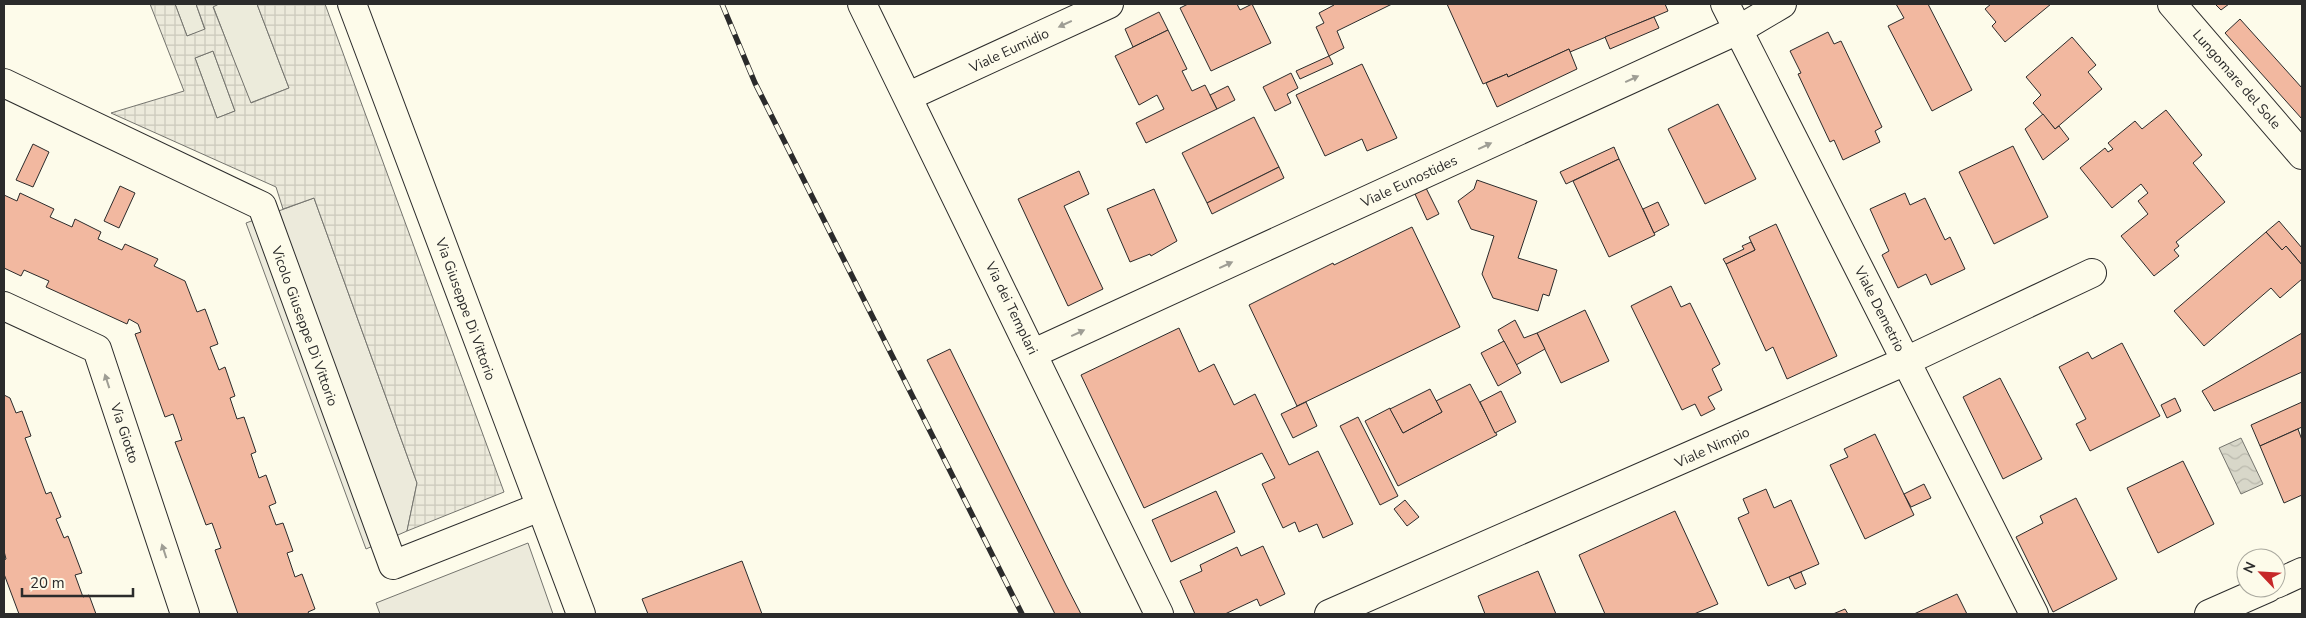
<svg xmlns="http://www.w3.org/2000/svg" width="2306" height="618" font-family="'Nunito Sans',sans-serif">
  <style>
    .grass { fill: #ecebdb; stroke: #74746e }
    .parking { fill: #eceadb; stroke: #74746e }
    .plaza { fill: url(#plaza-grid); stroke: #74746e; fill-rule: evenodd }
    .water { fill: url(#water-waves); stroke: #74746e }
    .building { fill: #f2b8a0; stroke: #2b2b2b }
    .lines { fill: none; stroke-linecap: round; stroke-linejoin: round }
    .minor-casing { stroke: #2b2b2b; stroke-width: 30 }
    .tertiary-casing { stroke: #2b2b2b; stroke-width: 30 }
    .secondary-casing { stroke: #2b2b2b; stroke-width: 30 }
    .minor { stroke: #fdfbea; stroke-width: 28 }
    .tertiary { stroke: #fdfbea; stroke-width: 28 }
    .secondary { stroke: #fdfbea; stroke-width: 28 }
    .rail-casing { stroke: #2b2b2b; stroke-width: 5.5 }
    .rail { stroke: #fdfbea; stroke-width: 4; stroke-dasharray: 11; stroke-linecap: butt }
    .oneway { fill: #9e9d94 }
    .labels { text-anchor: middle; stroke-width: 4; stroke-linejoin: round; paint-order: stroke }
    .street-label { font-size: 14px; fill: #2b2b2b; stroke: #fdfbea }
  </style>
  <defs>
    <pattern id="plaza-grid" width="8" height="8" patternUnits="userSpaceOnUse" patternTransform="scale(1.25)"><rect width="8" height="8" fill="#eceadb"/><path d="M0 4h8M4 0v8" fill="none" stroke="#cbc9bc"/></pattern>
    <pattern id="water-waves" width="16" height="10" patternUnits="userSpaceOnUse" patternTransform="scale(1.25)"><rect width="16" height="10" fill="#d8d7c9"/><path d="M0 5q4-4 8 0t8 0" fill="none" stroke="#bab9ad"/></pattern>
  </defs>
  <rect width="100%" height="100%" fill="#fdfbea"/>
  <!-- grass -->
  <g class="grass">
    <path d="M175,4H196L205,30L187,36Z"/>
    <path d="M219,4H257L289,88L250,103L213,6Z"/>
    <path d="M213,51L235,111L217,118L195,58Z"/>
  </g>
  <!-- parking -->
  <g class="parking">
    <path d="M314,198L417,483L407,531L366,549L246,223Z"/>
    <path d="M528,543L553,614H380L376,603Z"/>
  </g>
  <!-- plaza -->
  <path class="plaza" d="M150,4H175L187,36L205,29L196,4H219L213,7L251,103L289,88L257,4H325L504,492L407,531L417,483L314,198L283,209L276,187L111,113L184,91ZM213,51L235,111L217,118L195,58Z"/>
  <!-- water -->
  <path class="water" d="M2241,438L2263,484L2241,494L2219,448Z"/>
  <!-- building -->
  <g class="building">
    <path d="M1188,4H1237L1240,10L1252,4L1271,43L1211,71L1180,8Z"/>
    <path d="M1333,4H1392L1337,31L1344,48L1329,56L1316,27L1324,23L1319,13L1334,5Z"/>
    <path d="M1447,4H1665L1668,11L1570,52L1569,49L1508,77L1507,74L1483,84Z"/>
    <path d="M1896,4H1928L1972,90L1932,111L1888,26L1904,18Z"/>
    <path d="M1991,4H2051L2005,42L1992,26L1996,22L1985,9Z"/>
    <path d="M2215,4H2229L2221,10Z"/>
    <path d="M1159,12L1168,30L1133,47L1125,29Z"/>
    <path d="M1654,17L1659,28L1610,49L1605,37Z"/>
    <path d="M2240,19L2302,88V119L2225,33Z"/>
    <path d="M1168,30L1187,69L1182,71L1192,91L1205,85L1217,109L1146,143L1136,123L1164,109L1157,95L1139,105L1115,56Z"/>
    <path d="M1828,32L1834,44L1841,41L1882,127L1875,131L1880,142L1843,160L1834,140L1830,142L1798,74L1801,73L1790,51Z"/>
    <path d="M2072,37L2096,65L2088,72L2102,89L2055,129L2033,103L2041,95L2026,77Z"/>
    <path d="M1569,49L1577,69L1497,107L1486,83L1507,74L1508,77Z"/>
    <path d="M1329,56L1333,64L1300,79L1296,71Z"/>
    <path d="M1362,64L1397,138L1367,151L1362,139L1325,156L1296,95Z"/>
    <path d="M1291,73L1298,88L1287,94L1291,103L1275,111L1263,87Z"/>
    <path d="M1228,86L1235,100L1217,109L1210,95Z"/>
    <path d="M1718,104L1756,179L1705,204L1668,129Z"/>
    <path d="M2166,110L2202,155L2193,163L2225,202L2176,242L2179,246L2174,250L2179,256L2154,276L2121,236L2148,214L2138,201L2148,193L2141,184L2112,208L2080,168L2105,148L2108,152L2113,149L2108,143L2135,121L2142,129Z"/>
    <path d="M2043,114L2055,129L2059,126L2069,139L2043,160L2025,129Z"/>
    <path d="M1254,117L1279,167L1207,203L1182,153Z"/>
    <path d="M33,144L49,152L33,187L16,180Z"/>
    <path d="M2013,146L2048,217L1994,244L1959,172Z"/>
    <path d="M1614,147L1619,159L1566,184L1560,172Z"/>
    <path d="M1619,159L1655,235L1609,257L1573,181Z"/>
    <path d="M1279,167L1284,178L1212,214L1207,203Z"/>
    <path d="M1079,171L1089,194L1064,206L1103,289L1068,306L1018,199Z"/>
    <path d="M1477,180L1537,201L1518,258L1557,270L1549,296L1543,294L1538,311L1493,298L1482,274L1494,236L1471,229L1458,201L1474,189Z"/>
    <path d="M120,186L135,193L119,228L104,221Z"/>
    <path d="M1426,188L1439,214L1427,220L1415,194Z"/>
    <path d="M1154,189L1177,241L1151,256L1150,254L1130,262L1107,209Z"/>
    <path d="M20,193L54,209L50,217L72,227L75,219L101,232L98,239L122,250L125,244L158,259L154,266L185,281L197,312L205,309L218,344L210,347L219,370L225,367L235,396L230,398L237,419L244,417L256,452L251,454L259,478L266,475L276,503L269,506L276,525L283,523L293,551L287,553L295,577L302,574L315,609L308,612L309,614H238L215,550L221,548L212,523L206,525L175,442L182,440L178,428L173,414L165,417L135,334L141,332L138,324L129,319L127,324L46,287L49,281L24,270L21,276L4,268V195L17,201Z"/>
    <path d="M1905,193L1910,205L1925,198L1945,240L1950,237L1965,269L1931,285L1926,274L1898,288L1882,255L1889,251L1870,209Z"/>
    <path d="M1658,202L1669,225L1654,233L1643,209Z"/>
    <path d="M2279,221L2302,248V265L2286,246L2282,250L2266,232Z"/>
    <path d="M1776,224L1837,356L1787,379L1773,347L1766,351L1726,264L1755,250L1749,237Z"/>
    <path d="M1412,227L1460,327L1297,406L1249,305L1333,263L1334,265Z"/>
    <path d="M2266,232L2282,250L2286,246L2302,265V279L2280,298L2271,288L2204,346L2174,311Z"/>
    <path d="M1751,242L1755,250L1726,264L1723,259L1744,249L1742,246Z"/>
    <path d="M1671,286L1681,307L1690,303L1720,364L1712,369L1722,390L1708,397L1715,409L1701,416L1695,404L1682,410L1631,306Z"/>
    <path d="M1585,310L1609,361L1561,383L1537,333Z"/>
    <path d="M1515,320L1524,338L1537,333L1545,349L1516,365L1498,330Z"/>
    <path d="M1179,328L1199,372L1214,364L1234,405L1255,394L1289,465L1318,451L1353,524L1323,538L1317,524L1299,532L1295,522L1283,528L1262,484L1275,478L1262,453L1144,508L1081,375Z"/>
    <path d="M2302,333V372L2214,411L2202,391Z"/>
    <path d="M1504,341L1521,373L1498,386L1481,353Z"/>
    <path d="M2122,343L2160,416L2090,451L2076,424L2086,419L2059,367L2088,352L2092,359Z"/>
    <path d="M950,349L1066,585L1081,614H1055L927,360Z"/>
    <path d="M2000,378L2042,459L2003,479L1963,397Z"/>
    <path d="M1470,384L1497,435L1398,486L1365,421L1390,408L1403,433L1442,412L1436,401Z"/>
    <path d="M1430,389L1442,412L1403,433L1390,409Z"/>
    <path d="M1501,391L1516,422L1495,433L1480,402Z"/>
    <path d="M4,395L10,398L16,413L22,411L31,436L25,438L46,494L51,492L61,517L56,519L64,538L68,536L82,573L75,575L83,597L89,595L96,614H19L4,574V560L6,559L4,551Z"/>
    <path d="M2175,398L2181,411L2167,418L2161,405Z"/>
    <path d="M1306,402L1317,426L1293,438L1281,414Z"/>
    <path d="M2302,402V427L2260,446L2251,425Z"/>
    <path d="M1358,417L1398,496L1380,505L1340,426Z"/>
    <path d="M2298,429L2302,440V495L2284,503L2260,446Z"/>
    <path d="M1875,434L1914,515L1865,539L1830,465L1848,457L1844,449Z"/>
    <path d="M2183,461L2214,524L2158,553L2127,488Z"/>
    <path d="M1924,484L1931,498L1911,507L1904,494Z"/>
    <path d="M1766,489L1774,508L1791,500L1819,564L1768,586L1738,518L1749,513L1743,499Z"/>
    <path d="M1216,491L1235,532L1171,562L1152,520Z"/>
    <path d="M2076,498L2117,579L2053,612L2016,537L2043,523L2040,516Z"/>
    <path d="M1405,500L1419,517L1407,526L1394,509Z"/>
    <path d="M1675,511L1718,604L1694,614H1605L1579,555Z"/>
    <path d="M1263,546L1285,594L1260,606L1257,599L1225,614H1195L1180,581L1202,571L1200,565L1237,547L1241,556Z"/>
    <path d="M742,561L762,614H648L642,599Z"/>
    <path d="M1538,571L1556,614H1485L1478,596Z"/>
    <path d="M1801,572L1806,584L1795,589L1789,577Z"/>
    <path d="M1957,594L1967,614H1914Z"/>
    <path d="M1845,609L1848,614H1833Z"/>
  </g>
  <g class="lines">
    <defs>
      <g id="minor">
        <path d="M862,4L1159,614"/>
        <path d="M1725,4L2034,614"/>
        <path d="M4,83L262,206L393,565L540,507"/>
        <path d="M909,96L1109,4"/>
        <path d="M4,306L97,349L185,614"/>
        <path d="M1034,353L1738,30L1782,4"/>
        <path d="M2276,584L2302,572"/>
        <path d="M1329,614L1906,361L2092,273"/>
        <path d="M2209,614L2268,588"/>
      </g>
      <path id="tertiary" d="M2172,4L2302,155"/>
      <path id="secondary" d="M352,4L581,614"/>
    </defs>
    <!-- minor casing -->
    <use href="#minor" class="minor-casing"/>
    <!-- tertiary casing -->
    <use href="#tertiary" class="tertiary-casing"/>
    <!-- secondary casing -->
    <use href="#secondary" class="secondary-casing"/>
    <!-- minor -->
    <use href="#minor" class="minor"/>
    <!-- tertiary -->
    <use href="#tertiary" class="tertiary"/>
    <!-- secondary -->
    <use href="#secondary" class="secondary"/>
    <defs>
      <path id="rail" d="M722,4L755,83L1022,614"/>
    </defs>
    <!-- rail casing -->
    <use href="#rail" class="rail-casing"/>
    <!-- rail -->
    <use href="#rail" class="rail"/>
  </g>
  <!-- one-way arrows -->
  <defs><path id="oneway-solid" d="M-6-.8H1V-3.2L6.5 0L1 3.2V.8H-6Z" transform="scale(1.25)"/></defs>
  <g class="oneway">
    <use href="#oneway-solid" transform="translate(1065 24) rotate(155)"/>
    <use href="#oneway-solid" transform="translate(1632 79) rotate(-25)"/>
    <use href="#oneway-solid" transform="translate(1485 146) rotate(-25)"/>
    <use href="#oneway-solid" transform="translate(1226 265) rotate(-25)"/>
    <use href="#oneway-solid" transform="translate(1078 333) rotate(-25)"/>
    <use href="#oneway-solid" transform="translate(107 381) rotate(-108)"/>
    <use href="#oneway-solid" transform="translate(164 551) rotate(-108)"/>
  </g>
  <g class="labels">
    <!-- street labels -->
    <g class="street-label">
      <text transform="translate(1009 50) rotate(-25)" y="5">Viale Eumidio</text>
      <text transform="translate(2237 79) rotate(49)" y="5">Lungomare del Sole</text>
      <text transform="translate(1409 181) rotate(-25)" y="5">Viale Eunostides</text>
      <text transform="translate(1012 308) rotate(64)" y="5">Via dei Templari</text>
      <text transform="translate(466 309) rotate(70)" y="5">Via Giuseppe Di Vittorio</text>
      <text transform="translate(1880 309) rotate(63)" y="5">Viale Demetrio</text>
      <text transform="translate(305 326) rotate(70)" y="5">Vicolo Giuseppe Di Vittorio</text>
      <text transform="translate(125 433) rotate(72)" y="5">Via Giotto</text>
      <text transform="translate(1712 447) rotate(-24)" y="5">Viale Nimpio</text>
    </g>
  </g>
  <!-- border -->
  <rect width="2306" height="618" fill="none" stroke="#2b2b2b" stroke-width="10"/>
  <!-- north arrow -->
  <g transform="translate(2261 573) rotate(295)"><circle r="24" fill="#fdfbea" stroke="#a9a89e"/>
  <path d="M0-4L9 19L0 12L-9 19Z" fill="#c62828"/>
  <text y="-8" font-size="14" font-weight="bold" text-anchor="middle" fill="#2b2b2b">N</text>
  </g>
  <!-- scale -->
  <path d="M22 588v8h111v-8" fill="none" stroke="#2b2b2b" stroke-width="2.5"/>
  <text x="30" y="588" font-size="15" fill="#2b2b2b" stroke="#fdfbea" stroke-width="4" paint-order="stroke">20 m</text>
</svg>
